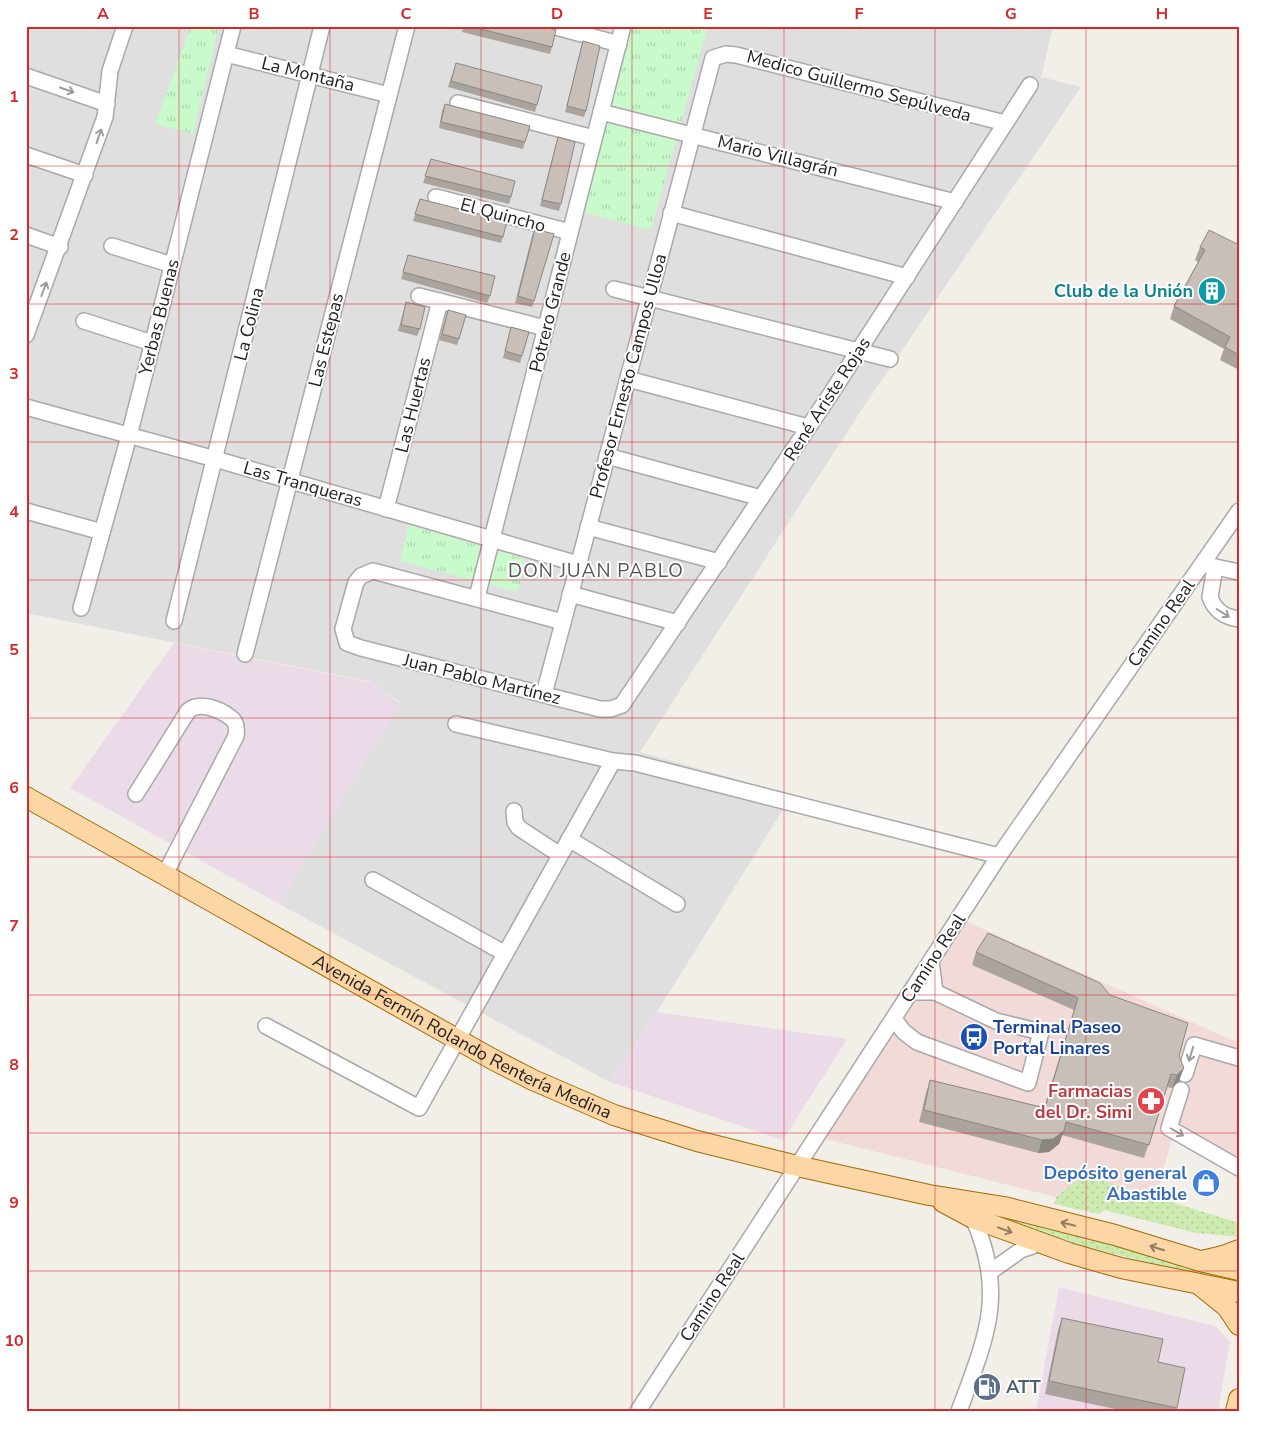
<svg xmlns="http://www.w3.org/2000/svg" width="1265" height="1437" font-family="'Nunito Sans',sans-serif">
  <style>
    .residential { fill: #e0dfdf }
    .commercial { fill: #f2dad9 }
    .industrial { fill: #ebdbe8 }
    .grass { fill: url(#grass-dots) }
    .park { fill: url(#park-tufts) }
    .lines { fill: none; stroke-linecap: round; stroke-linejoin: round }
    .minor-casing { stroke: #a9a9a9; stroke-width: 18 }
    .major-casing { stroke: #a06b00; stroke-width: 22 }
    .minor { stroke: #fff; stroke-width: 15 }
    .major { stroke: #fcd6a4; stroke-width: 20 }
    .wall { fill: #aba49e }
    .shaded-wall { fill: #8b8681 }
    .building { fill: #c7bfb8; stroke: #8b8681 }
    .oneway { stroke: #9c9c9c }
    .oneway2 { stroke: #8f7c63 }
    .grid { fill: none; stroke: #d62828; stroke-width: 1; stroke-opacity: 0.55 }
    .labels { text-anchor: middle; stroke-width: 4; stroke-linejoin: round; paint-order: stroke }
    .street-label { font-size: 18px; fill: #222; stroke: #fff }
    .culture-label { font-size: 18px; font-weight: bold; fill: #0d838f; stroke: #fff; text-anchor: end }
    .transit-label { font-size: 18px; font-weight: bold; fill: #164399; stroke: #fff; text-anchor: start }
    .health-label { font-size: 18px; font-weight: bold; fill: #be3a42; stroke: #fff; text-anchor: end }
    .shop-label { font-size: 18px; font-weight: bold; fill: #366cbe; stroke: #fff; text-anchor: end }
    .service-label { font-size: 18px; font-weight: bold; fill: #4e5e75; stroke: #fff; text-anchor: start }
    .neighbourhood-label { font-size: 19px; letter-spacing: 1px; fill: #555; stroke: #fff }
    .neatline { fill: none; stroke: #d62828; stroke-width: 2 }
    .grid-label { font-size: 16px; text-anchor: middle; font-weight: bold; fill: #d62828 }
  </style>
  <defs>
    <pattern id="grass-dots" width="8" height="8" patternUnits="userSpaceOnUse" patternTransform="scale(1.25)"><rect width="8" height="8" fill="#cdebb0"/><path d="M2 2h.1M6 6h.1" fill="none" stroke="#b0c997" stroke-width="1.8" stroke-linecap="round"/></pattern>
    <pattern id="park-tufts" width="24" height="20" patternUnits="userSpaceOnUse" patternTransform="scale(1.25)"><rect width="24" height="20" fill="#c8facc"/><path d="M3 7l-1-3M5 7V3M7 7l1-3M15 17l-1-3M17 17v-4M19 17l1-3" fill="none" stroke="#acd6af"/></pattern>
  </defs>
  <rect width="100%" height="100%" fill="#f2efe9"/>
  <!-- residential -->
  <path class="residential" d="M26,26H1053L1041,77L1081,87L864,406L640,752L792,795L657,1012L610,1082L279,904L400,702L368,681L26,613Z"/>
  <!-- commercial -->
  <path class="commercial" d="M963,920L1239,1043V1172L1173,1135L1156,1196L1084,1176L1056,1197L825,1139Z"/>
  <!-- industrial -->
  <g class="industrial">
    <path d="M174,643L369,682L400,703L279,904L70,788Z"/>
    <path d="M657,1012L847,1039L783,1140L610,1082Z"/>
    <path d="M1059,1287L1215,1326L1230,1342L1218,1411H1036Z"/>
  </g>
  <!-- grass -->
  <g class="grass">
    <path d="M1084,1175L1239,1223V1237L1196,1233L1104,1210L1099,1214L1054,1204L1056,1197Z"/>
    <path d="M1006,1214L1239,1276V1286L1056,1239L1004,1218Z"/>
  </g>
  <!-- park -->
  <g class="park">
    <path d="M191,26H219L193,134L155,124Z"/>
    <path d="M630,26H708L651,230L583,212Z"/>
    <path d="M409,525L525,559L518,592L400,561Z"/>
  </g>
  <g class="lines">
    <defs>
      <g id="minor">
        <path d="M552,26L619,44"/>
        <path d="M226,54L389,95"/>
        <path d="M26,76L107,104"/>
        <path d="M458,103L594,138"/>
        <path d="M601,112L955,202"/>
        <path d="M26,155L85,175"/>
        <path d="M436,197L570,232"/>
        <path d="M671,213L907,277"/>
        <path d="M26,235L60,247"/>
        <path d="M112,246L172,265"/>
        <path d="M614,289L890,359"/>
        <path d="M419,296L545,328"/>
        <path d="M84,321L152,343"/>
        <path d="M26,335L105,117L110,71L125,26"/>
        <path d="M628,379L808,427"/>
        <path d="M26,407L215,459L578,564"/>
        <path d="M607,456L761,498"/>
        <path d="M386,509L440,301"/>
        <path d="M26,511L102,532"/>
        <path d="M588,527L719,562"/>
        <path d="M1206,565L1239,572"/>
        <path d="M1215,567L1210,597C1215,611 1224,617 1239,619"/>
        <path d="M570,594L678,623"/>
        <path d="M477,597L623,26"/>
        <path d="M81,608L129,436L233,26"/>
        <path d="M174,621L322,26"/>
        <path d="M563,622L373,571L361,576L356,582L343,629L347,643L361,648L600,709H611L622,705L830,395L1030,85"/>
        <path d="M245,654L407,26"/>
        <path d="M544,694L713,58L726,54L736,55L1005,123"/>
        <path d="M456,724L613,761L635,763L999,856"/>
        <path d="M136,794L188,711C199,701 220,709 231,718C237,722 237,729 236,736L165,874"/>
        <path d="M514,811L515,822L519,828L560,855"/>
        <path d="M569,839L677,904"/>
        <path d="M373,880L504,953"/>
        <path d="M911,992H935L931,961"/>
        <path d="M894,1019L904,1032L917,1042L1028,1083L1041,1032L996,1021L935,992"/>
        <path d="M266,1026L419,1108L613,761"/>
        <path d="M1185,1074L1194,1045L1239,1058"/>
        <path d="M1181,1090L1169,1128L1239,1168"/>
        <path d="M990,1272L1021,1250L1041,1243"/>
        <path d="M638,1411L999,856L1239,511"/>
        <path d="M959,1411C986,1338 1007,1294 973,1218"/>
      </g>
      <g id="major">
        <path id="s1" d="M26,797L494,1060L533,1080L614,1115L697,1141L797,1166L929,1195L1004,1207L1115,1235L1200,1261L1239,1270"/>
        <path d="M943,1202L973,1218L1069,1253L1121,1268L1239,1292"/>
        <path d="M1202,1261L1223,1256L1239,1250"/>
        <path d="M1201,1286L1227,1307L1239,1325"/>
        <path d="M1236,1411L1239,1399"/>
      </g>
    </defs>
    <!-- minor casing -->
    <use href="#minor" class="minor-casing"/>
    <!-- major casing -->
    <use href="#major" class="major-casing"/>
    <!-- minor -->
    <use href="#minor" class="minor"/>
    <!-- major -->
    <use href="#major" class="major"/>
  </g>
  <!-- wall -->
  <g class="wall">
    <path d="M464,26H542L552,47L550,54L462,32Z"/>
    <path d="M583,41L586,111L584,117L565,112L581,48Z"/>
    <path d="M456,63L537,105L535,112L448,87Z"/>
    <path d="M445,104L525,142L523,149L439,128L442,111Z"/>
    <path d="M558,137L561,204L559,211L540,206Z"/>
    <path d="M431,159L511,197L509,204L423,183Z"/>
    <path d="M420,199L503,237L501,243L413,221Z"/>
    <path d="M535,229L534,301L532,307L515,303L532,236Z"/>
    <path d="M1239,245V370L1220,360L1224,349L1170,319L1174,306L1198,262L1195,260L1200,247Z"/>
    <path d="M408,255L490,296L487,303L401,279Z"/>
    <path d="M406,302L420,329L417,336L398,331Z"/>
    <path d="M448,310L459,339L457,345L439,340Z"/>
    <path d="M511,327L522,356L520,363L503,358Z"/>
    <path d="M976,952L1110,995L1179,1056V1081L1172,1088L1167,1087L1144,1158L1062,1135L1059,1144L1049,1152L1038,1153L919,1122L926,1093L930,1080L1044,1108L1074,1010L972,965Z"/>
    <path d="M1062,1318L1158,1362L1177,1408L1176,1411H1124L1045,1394L1058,1330Z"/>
  </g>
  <!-- shaded-wall -->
  <g class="shaded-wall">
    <path d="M1184,1068L1179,1081L1172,1088L1177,1075Z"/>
    <path d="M1064,1131L1059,1144L1049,1152L1038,1153L1042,1140Z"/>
  </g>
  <!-- building -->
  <g class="building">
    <path d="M469,26H542L556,30L552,47Z"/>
    <path d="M583,41L600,46L586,111L567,106Z"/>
    <path d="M456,63L542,86L537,105L451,81Z"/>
    <path d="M445,104L530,126L525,142L441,122Z"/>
    <path d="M558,137L575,142L561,204L542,200Z"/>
    <path d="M431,159L515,181L511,197L425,176Z"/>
    <path d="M420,199L507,221L503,237L415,214Z"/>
    <path d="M535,229L554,234L534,301L518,296Z"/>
    <path d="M1209,230L1239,245V355L1225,347L1230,337L1174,306L1205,250L1200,247Z"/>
    <path d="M408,255L495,276L490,296L403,272Z"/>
    <path d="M406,302L425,307L420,329L401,325Z"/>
    <path d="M448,310L466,315L459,339L442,334Z"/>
    <path d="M511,327L529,332L522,356L505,351Z"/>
    <path d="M988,933L1100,983L1110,995L1188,1023L1179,1056L1184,1068L1177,1075L1171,1074L1149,1145L1066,1122L1064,1131L1053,1139L1042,1140L924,1110L930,1080L1045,1108L1078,998L976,952Z"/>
    <path d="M1062,1318L1163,1339L1158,1362L1185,1368L1177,1408L1049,1381Z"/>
  </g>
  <!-- one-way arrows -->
  <defs><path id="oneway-shaft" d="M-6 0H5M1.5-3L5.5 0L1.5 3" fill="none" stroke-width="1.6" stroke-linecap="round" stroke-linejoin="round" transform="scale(1.25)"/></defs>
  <g class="oneway">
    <use href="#oneway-shaft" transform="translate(67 90) rotate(19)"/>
    <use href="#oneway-shaft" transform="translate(99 136) rotate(-71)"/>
    <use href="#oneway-shaft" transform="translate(44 289) rotate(-69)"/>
    <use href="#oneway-shaft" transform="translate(1223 613) rotate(32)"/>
    <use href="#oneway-shaft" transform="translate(1191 1054) rotate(107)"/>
    <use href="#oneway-shaft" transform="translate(1177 1132) rotate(30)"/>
  </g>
  <g class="oneway2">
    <use href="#oneway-shaft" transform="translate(1068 1224) rotate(-166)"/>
    <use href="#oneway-shaft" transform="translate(1005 1230) rotate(20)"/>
    <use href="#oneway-shaft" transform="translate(1157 1248) rotate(-163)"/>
  </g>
  <!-- grid -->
  <path class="grid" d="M179,26V1411M330,26V1411M481,26V1411M632,26V1411M784,26V1411M935,26V1411M1086,26V1411M26,166H1239M26,304H1239M26,442H1239M26,580H1239M26,718H1239M26,857H1239M26,995H1239M26,1133H1239M26,1271H1239"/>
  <!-- icons -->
  <defs>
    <symbol id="building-disc" viewBox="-11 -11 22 22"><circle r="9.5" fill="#0f9aa8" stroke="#fff"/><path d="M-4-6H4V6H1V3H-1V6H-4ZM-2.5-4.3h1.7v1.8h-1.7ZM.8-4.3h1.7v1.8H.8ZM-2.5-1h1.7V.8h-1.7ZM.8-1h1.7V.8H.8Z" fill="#fff"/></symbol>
    <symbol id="bus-disc" viewBox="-11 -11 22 22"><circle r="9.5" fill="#1a4fb4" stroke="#fff"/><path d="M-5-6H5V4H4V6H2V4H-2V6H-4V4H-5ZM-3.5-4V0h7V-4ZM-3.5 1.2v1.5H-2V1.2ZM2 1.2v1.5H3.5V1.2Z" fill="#fff"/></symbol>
    <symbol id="pharmacy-disc" viewBox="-11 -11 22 22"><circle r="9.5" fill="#e0444e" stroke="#fff"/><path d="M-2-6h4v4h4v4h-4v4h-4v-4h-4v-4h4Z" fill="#fff"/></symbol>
    <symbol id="shop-disc" viewBox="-11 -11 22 22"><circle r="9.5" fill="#3f7fe0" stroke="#fff"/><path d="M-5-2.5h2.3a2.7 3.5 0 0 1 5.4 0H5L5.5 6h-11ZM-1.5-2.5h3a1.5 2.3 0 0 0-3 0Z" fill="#fff"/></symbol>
    <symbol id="fuel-disc" viewBox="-11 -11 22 22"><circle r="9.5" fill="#5c6f8a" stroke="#fff"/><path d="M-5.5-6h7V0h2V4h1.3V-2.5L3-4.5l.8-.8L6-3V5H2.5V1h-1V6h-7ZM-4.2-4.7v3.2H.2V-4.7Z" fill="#fff"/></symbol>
  </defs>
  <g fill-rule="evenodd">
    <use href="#building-disc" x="1196" y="275" width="32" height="32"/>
    <use href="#bus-disc" x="958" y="1021" width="32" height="32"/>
    <use href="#pharmacy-disc" x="1135" y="1085" width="32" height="32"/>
    <use href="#shop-disc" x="1190" y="1167" width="32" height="32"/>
    <use href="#fuel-disc" x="971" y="1371" width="32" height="32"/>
  </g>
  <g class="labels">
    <!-- street labels -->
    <g class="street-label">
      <text transform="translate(308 74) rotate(14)" y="6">La Montaña</text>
      <text transform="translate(859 86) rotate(15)" y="6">Medico Guillermo Sepúlveda</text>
      <text transform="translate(778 156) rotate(14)" y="6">Mario Villagrán</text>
      <text transform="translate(503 215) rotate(15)" y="6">El Quincho</text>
      <text transform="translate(550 312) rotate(-76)" y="6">Potrero Grande</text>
      <text transform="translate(159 317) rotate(-76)" y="6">Yerbas Buenas</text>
      <text transform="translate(249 324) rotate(-76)" y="6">La Colina</text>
      <text transform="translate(326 340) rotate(-76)" y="6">Las Estepas</text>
      <text transform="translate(628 376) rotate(-75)" y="6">Profesor Ernesto Campos Ulloa</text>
      <text transform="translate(827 399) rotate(-57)" y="6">René Ariste Rojas</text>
      <text transform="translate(413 405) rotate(-76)" y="6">Las Huertas</text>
      <text transform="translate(303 484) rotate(16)" y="6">Las Tranqueras</text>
      <text transform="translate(1161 623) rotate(-55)" y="6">Camino Real</text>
      <text transform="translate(482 679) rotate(14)" y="6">Juan Pablo Martínez</text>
      <text transform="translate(933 958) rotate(-57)" y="6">Camino Real</text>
      <text dy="6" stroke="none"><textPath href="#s1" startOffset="498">Avenida Fermín Rolando Rentería Medina</textPath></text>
      <text transform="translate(712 1297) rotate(-57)" y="6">Camino Real</text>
    </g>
    <!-- culture labels -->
    <g class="culture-label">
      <text x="1193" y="297">Club de la Unión</text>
    </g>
    <!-- transit labels -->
    <g class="transit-label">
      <text x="993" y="1033">Terminal Paseo<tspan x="993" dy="21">Portal Linares</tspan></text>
    </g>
    <!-- health labels -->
    <g class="health-label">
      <text x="1132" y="1097">Farmacias<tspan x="1132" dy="21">del Dr. Simi</tspan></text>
    </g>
    <!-- shop labels -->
    <g class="shop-label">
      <text x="1187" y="1179">Depósito general<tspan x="1187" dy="21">Abastible</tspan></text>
    </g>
    <!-- service labels -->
    <g class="service-label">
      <text x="1006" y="1393">ATT</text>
    </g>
    <!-- neighbourhood labels -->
    <g class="neighbourhood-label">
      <text x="596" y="577">DON JUAN PABLO</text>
    </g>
  </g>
  <!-- border -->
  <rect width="1265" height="1437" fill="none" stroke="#ffffff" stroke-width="55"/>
  <rect x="28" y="28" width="1210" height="1382" class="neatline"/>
  <g class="grid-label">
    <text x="103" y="19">A</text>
    <text x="254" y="19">B</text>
    <text x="406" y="19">C</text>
    <text x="557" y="19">D</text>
    <text x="708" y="19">E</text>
    <text x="859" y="19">F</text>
    <text x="1011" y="19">G</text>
    <text x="1162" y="19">H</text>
    <text x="14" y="102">1</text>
    <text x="14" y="240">2</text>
    <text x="14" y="379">3</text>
    <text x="14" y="517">4</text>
    <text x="14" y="655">5</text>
    <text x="14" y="793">6</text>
    <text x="14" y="931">7</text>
    <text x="14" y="1070">8</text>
    <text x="14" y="1208">9</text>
    <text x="14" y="1346">10</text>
  </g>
</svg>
